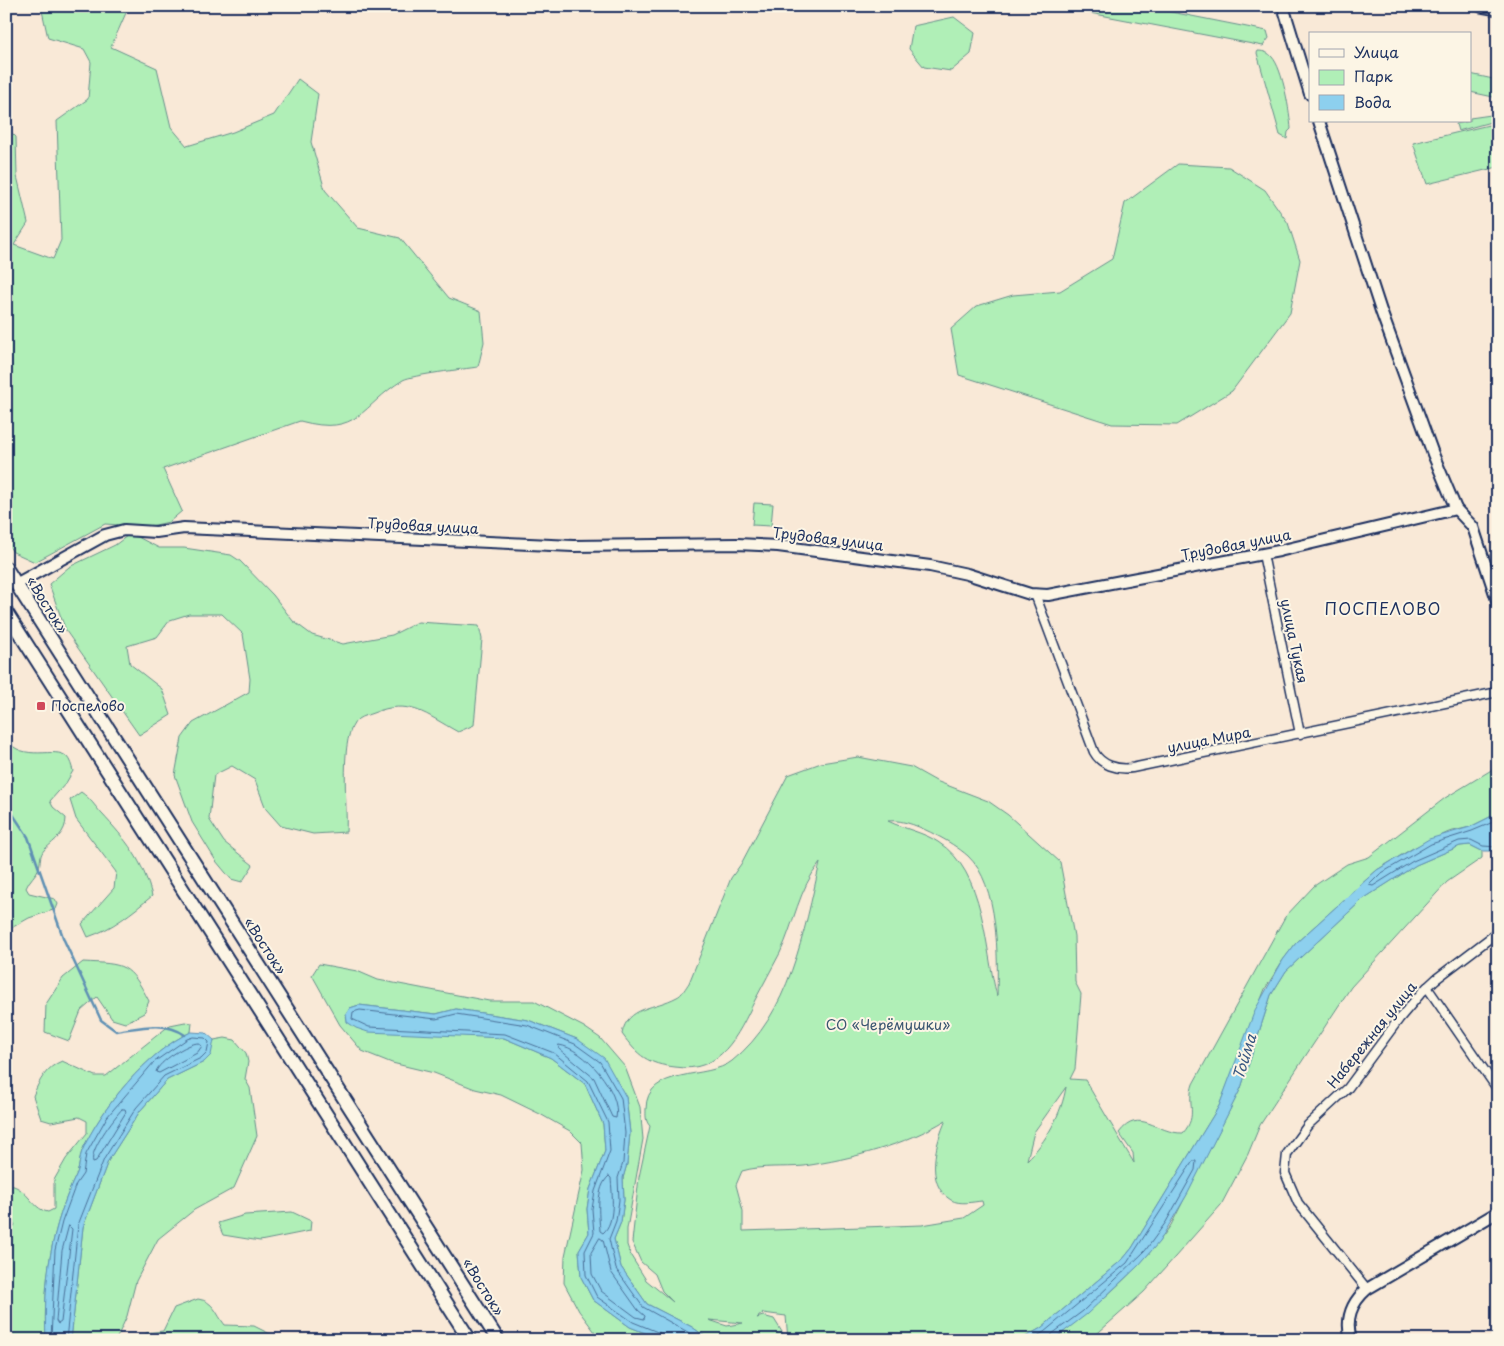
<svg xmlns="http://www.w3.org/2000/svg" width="1504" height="1346" font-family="'Playpen Sans',sans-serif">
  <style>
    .green { fill: #b0efb7; stroke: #668f8a; fill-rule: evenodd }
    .water { fill: #8dd0ee; stroke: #5f90b4 }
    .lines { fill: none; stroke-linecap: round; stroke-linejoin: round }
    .shore { stroke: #496f98; stroke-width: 1 }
    .stream { stroke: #5f90b4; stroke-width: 2.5 }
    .minor-casing { stroke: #1b2f5e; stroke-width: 11 }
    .tertiary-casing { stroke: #1b2f5e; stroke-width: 14 }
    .secondary-casing { stroke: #1b2f5e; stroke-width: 15 }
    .primary-casing { stroke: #1b2f5e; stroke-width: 16 }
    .minor { stroke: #fcf5e5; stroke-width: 8 }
    .tertiary { stroke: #fcf5e5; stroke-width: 10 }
    .secondary { stroke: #fcf5e5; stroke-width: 11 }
    .primary { stroke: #fcf5e5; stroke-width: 12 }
    .poi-dot { fill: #d1495b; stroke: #fcf5e5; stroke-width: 2 }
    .labels { text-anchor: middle; stroke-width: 4; stroke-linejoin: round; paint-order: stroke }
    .street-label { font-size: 14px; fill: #1b2f5e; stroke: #fcf5e5 }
    .poi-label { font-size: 14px; fill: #1b2f5e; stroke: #fcf5e5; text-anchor: start }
    .park-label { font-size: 14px; fill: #395570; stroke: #fcf5e5 }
    .water-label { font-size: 15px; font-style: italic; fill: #385782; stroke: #fcf5e5 }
    .quarter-label { font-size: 16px; letter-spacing: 1px; fill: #1b2f5e; stroke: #fcf5e5 }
  </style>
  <rect width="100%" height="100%" fill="#f9e9d7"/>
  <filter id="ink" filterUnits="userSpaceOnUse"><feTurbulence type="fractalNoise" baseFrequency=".02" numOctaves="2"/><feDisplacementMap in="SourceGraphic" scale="10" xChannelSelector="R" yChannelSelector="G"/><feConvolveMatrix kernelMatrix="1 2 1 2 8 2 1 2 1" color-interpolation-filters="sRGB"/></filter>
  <g filter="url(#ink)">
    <!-- green -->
    <g class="green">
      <path d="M41,6H129L111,47L157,68L171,127L187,146L233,132L274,115L298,79L318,94L311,142L325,190L358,228L400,238L449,298L481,311L484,342L478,367C464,369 412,375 403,380C360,406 360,437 300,421L163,469L182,511L169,522L146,527L105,524L35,562L13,552L6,542V127L16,137L17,176L28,223L14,245L53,259L61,240L57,121L88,99L91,62L84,49L48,38Z"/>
      <path d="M1053,6H1141L1267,31L1269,38L1263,46Z"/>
      <path d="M954,17L975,33L971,54L951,71L924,67L909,49L913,26Z"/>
      <path d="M1258,51C1264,51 1269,53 1272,57C1283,69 1290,113 1291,129L1288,132L1287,139L1280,135L1257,53Z"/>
      <path d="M1470,74L1498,80V98L1470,92Z"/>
      <path d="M1498,114V120L1458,131L1456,124L1470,121V118Z"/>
      <path d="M1493,124L1498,140V167L1427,184L1413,143Z"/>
      <path d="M1178,164L1229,167L1265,190L1288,223L1300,260L1290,313L1232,391L1177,425L1112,424L959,375L951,329L977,306L1013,295L1060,291L1112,259L1125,203Z"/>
      <path d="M754,503L773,504L771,526L752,525Z"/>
      <path d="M134,535L159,548H184L231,555L240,561L273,595L293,621L312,635L343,644L392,635L418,622L479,626L482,639L474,725L458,732C425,714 410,698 373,713C368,715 362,716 358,719C338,735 348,806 346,832L313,834L281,826L266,809L255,780L232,766L214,775L209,819L224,842L253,865L242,882L231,879L216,861L192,822L175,775L182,738L193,723L249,692L250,679L243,634L222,614H189L170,620L157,637L127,646L130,664L162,689L171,715L139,735L66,631L49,584L69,567L115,545L127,536Z"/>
      <path d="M6,739C23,764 56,745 67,757C70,760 72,767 73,771L66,783L50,801L53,807L66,818C66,833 55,840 45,849C39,855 41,861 39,868C36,875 29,880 26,888L29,893L55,899L58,904L56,909L29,918L6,931Z"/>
      <path d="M858,757L911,767L936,781L988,801L1008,815L1060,862L1074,936L1075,982L1081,994L1075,1069L1070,1079L1085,1080L1134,1163L1133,1153L1119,1133C1139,1106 1157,1134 1183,1133C1199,1115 1186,1104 1193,1084L1285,917L1314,886L1347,864L1369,857L1445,798L1498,766V813L1470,827L1449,832L1413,848L1377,870L1296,943L1283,960L1265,989L1219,1106L1132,1248L1123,1259L1041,1328L1020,1340H788L786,1316L763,1313L757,1318L763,1316L774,1319L787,1340H710L692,1327L647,1304L621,1267L614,1239L621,1222L624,1200L623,1178L627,1164L630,1133L626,1097L577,1039L528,1020L456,1009L436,1014L359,1005L350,1008L439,1034L504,1038L551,1058L585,1084L603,1124L605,1151L590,1189L587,1209L589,1233L579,1250L581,1277L593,1300L630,1327L663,1340H601L579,1311L564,1283L565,1256L584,1170L582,1143L570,1131L540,1114L501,1095L475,1089L434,1073L392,1063L362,1051L340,1025L312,975L319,964L357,971L378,980L489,1001H534L584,1027L600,1038L625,1067L640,1107L643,1139L627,1229V1245L631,1256L646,1280L673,1302L662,1291L655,1274L641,1262L632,1242L639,1177L650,1126C645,1121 646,1115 646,1109C646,1066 709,1080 732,1061C790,1015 804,931 820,863C799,888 794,924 780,953C772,969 763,984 755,1000C738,1035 721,1074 675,1067C648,1064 638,1056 622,1034C627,1006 655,1009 677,997C682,995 686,987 689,983L731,878L741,864L788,775L821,763ZM888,821C904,819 922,828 936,835C946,840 959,848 968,856C999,885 998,957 997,996C984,948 986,872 938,842C923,832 904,829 888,821ZM1066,1087C1062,1113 1046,1142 1027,1160L1034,1132ZM946,1120C936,1142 924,1184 951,1200C960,1205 972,1202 982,1201L983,1205L964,1218L922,1225L743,1231V1211L736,1185L742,1171C763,1165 783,1168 804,1166C852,1159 905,1145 946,1120ZM709,1320L743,1323L727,1326Z"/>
      <path d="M81,792C92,800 93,804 102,814C126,840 143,860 152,896C133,912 112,929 88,937L82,924L114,888L116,872L76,819L70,800Z"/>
      <path d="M1470,845L1482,851V858L1447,882L1351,987L1260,1125L1248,1154L1221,1205L1144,1292L1090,1340H1053C1094,1308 1142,1268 1171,1225L1241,1088L1271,995L1286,971L1363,899L1416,865L1460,846Z"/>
      <path d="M83,962C125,964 129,963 149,1001L144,1013L125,1023L112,1019L97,997L81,1011L69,1041L45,1032L46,1004L63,978Z"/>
      <path d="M185,1022L192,1023L191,1032C148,1051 101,1108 82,1151C79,1158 80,1167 77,1173C51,1227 43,1280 46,1340H6V1235L15,1225L6,1208V1185C26,1184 31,1209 48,1212L54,1209V1180L66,1159L87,1133V1121L79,1117L51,1122L41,1119L33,1096C39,1081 46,1067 62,1061L95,1076H106L170,1025Z"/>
      <path d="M225,1038L235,1040L246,1053L248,1062L245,1079L250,1088L257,1136L234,1188L194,1210L158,1239L136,1281L127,1316L116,1340H71L83,1227L108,1161L140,1111L167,1080L204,1062L214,1040Z"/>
      <path d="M292,1212L311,1221L310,1231L260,1241L223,1235L218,1223L245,1215Z"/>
      <path d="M198,1299C214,1301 216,1314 225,1325L254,1326L282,1340H140L146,1333L163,1331L174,1308Z"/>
    </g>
    <!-- water -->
    <g class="water">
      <path d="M1498,813V851H1482L1470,845L1460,846L1416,865L1363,899L1286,971L1271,995L1241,1088L1188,1193L1159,1242L1139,1265L1087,1314L1053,1340H1020L1041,1328L1123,1259L1132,1248L1219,1106L1255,1010L1283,960L1296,943L1377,870L1429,839L1470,827Z"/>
      <path d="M359,1005L436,1014L456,1009L528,1020L577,1039L604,1058L626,1097L630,1133L627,1164L623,1178L624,1200L621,1222L614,1239L621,1267L647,1304L692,1327L710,1340H663L630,1327L593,1300L581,1277L579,1250L589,1233L587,1209L590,1189L605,1151L603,1124L585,1084L551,1058L504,1038L368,1032L356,1028L347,1022L346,1014L350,1008Z"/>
      <path d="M191,1032L206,1033L214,1040L211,1055L204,1062L167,1080L140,1111L108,1161L83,1227L71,1340H46C43,1280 51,1227 77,1173C80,1167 79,1158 82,1151C101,1108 148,1051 191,1032Z"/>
    </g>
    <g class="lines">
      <!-- shore -->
      <g class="shore">
        <path d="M1498,820L1472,831L1431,844L1380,874L1369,885L1373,886L1413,861L1459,841L1471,840L1483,846L1498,847"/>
        <path d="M198,1043L202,1046L197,1053L159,1073L156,1072C158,1062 188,1043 198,1043Z"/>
        <path d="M559,1045C584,1048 622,1092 616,1118L612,1117L594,1078L559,1049Z"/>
        <path d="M122,1109H125L126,1112L96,1161L93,1162C89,1150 114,1118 122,1109Z"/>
        <path d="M609,1176L611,1178C612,1194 616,1222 603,1233L600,1231C599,1215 595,1188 609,1176Z"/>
        <path d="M69,1226L72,1229L61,1322L58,1324L56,1321L62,1251Z"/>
        <path d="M600,1238L603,1240L611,1272L638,1310L645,1316L644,1319L636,1317L601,1291L592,1274L591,1253Z"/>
        <path d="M51,1340L55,1250L62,1222L76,1184L83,1174L86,1154L107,1117L154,1062L187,1039L193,1037L205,1038L209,1042L207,1052L201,1058L164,1076L136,1108L104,1159L78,1225L66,1340"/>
        <path d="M662,1340L660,1333L633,1322L597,1297L586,1275L585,1251L594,1233L592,1209L595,1191L610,1151L608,1122L588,1081L554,1053L505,1034L369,1027L352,1019L353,1012L360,1010L436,1019L456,1014L527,1025L575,1044L600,1062L621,1098L625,1133L623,1163L618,1178L619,1200L616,1221L609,1239L616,1269L643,1307L702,1340"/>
        <path d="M1030,1340L1044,1332L1127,1263L1193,1161H1196L1195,1170L1166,1222L1145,1251L1083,1311L1052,1334L1050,1340"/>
      </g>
      <!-- stream -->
      <path class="stream" d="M6,804L28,837L64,940L101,1020L116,1031C139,1028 164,1020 185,1035"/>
      <defs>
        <g id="minor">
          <path d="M1263,554L1300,734"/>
          <path d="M1035,594L1094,752C1101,765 1117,770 1132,768L1498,692"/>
          <path d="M1427,987L1498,1090"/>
          <path d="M1367,1289L1298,1203L1285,1173L1287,1154L1308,1125L1348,1088L1399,1019L1422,992L1436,979L1498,932"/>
        </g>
        <g id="tertiary">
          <path d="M1283,6L1310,94"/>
          <path d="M1319,121L1381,311L1433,454L1456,509L1473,527L1498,603"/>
          <path d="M16,584L105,535L124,530L156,532L184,528L573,546L737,544L778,546L930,566L967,574L1030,594L1048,595L1279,551L1456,509"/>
          <path d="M1351,1340C1345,1319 1351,1303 1367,1289L1498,1212"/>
        </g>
        <path id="secondary" d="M1481,6L1498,9"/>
        <g id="primary">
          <path d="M6,568L498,1340"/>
          <path d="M6,612L470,1340"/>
        </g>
      </defs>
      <!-- minor casing -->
      <use href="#minor" class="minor-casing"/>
      <!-- tertiary casing -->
      <use href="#tertiary" class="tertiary-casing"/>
      <!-- secondary casing -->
      <use href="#secondary" class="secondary-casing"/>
      <!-- primary casing -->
      <use href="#primary" class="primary-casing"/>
      <!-- minor -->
      <use href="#minor" class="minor"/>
      <!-- tertiary -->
      <use href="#tertiary" class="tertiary"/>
      <!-- secondary -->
      <use href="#secondary" class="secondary"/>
      <!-- primary -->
      <use href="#primary" class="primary"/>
    </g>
  </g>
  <!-- markers -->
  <rect class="poi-dot" x="36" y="701" width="10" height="10" rx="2.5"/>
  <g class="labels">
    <!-- street labels -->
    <g class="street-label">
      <text transform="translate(423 526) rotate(3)" y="5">Трудовая улица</text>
      <text transform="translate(828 539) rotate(7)" y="5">Трудовая улица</text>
      <text transform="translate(1236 545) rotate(-11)" y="5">Трудовая улица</text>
      <text transform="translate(47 605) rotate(58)" y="5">«Восток»</text>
      <text transform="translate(1294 641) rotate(78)" y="5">улица Тукая</text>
      <text transform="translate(1209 740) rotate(-11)" y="5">улица Мира</text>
      <text transform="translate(265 946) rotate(57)" y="5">«Восток»</text>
      <text transform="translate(1372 1035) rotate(-51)" y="5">Набережная улица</text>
      <text transform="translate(483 1287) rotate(58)" y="5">«Восток»</text>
    </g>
    <!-- poi labels -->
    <g class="poi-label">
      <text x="51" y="711">Поспелово</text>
    </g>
    <!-- park labels -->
    <g class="park-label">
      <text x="888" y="1030">СО «Черёмушки»</text>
    </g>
    <!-- water labels -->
    <g class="water-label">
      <text transform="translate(1245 1057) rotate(-73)" y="5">Тойма</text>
    </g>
    <!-- quarter labels -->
    <g class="quarter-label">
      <text x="1383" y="615">ПОСПЕЛОВО</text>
    </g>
  </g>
  <!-- margin -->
  <rect width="1504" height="1346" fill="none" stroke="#fcf5e5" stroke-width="25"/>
  <rect x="12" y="12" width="1479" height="1321" fill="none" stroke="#1b2f5e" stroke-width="2" filter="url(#ink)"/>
  <!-- legend -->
  <rect x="1309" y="32" width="162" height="90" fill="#fcf5e5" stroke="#a2a6af"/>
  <rect x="1319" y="49" width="25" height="8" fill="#fcf5e5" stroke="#a2a6af"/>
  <text x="1354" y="58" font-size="15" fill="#1b2f5e">Улица</text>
  <rect x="1319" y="70" width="25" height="15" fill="#b0efb7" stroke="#a2a6af"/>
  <text x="1354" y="82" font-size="15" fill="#1b2f5e">Парк</text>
  <rect x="1319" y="95" width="25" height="15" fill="#8dd0ee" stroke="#a2a6af"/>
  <text x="1354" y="108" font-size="15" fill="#1b2f5e">Вода</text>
</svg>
